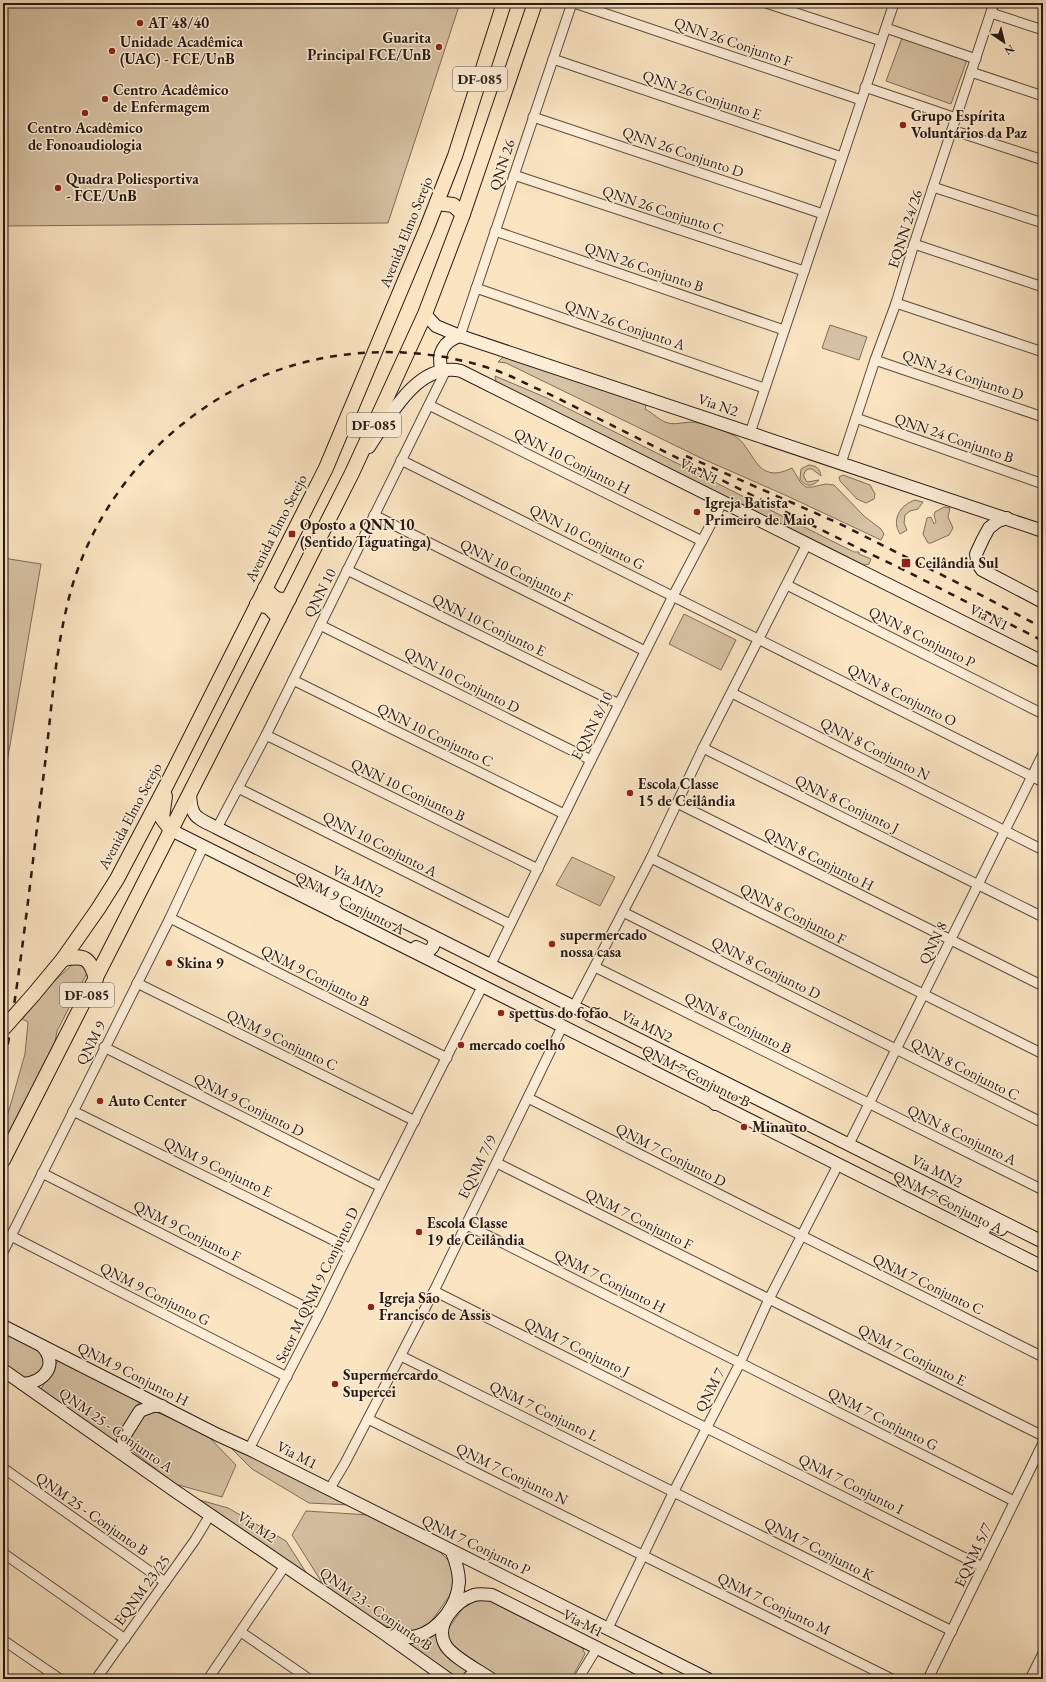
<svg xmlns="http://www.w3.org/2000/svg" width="1046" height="1682" font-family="'EB Garamond',serif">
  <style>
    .green { fill: #d6c2a4; stroke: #7e6e5c }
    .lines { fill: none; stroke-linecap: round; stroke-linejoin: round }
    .street-casing { stroke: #5c4c3f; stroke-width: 11 }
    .secondary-casing { stroke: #271a13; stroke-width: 14 }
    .primary-casing { stroke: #271a13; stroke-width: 16 }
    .street { stroke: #fcedd7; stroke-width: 9 }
    .secondary { stroke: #fcedd7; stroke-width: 12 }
    .primary { stroke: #fae4c2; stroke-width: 14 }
    .rail { stroke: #271a13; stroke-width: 2.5; stroke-dasharray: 7 7; stroke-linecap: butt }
    .primary-bridge-casing { stroke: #271a13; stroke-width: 16; stroke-linecap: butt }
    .primary-bridge { stroke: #fae4c2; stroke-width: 14 }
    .poi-dot { fill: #8f2418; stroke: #fcedd7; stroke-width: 1.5 }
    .labels { text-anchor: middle; stroke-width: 3; stroke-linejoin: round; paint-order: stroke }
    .shield { fill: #fcedd7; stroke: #67594e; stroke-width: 1 }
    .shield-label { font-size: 14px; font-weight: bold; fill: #271a13 }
    .poi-label { font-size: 15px; font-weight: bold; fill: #271a13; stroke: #fcedd7; text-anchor: start }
    .street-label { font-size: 15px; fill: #271a13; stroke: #fcedd7 }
  </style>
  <rect width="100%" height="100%" fill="#fae4c2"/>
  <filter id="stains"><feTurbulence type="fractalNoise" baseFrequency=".005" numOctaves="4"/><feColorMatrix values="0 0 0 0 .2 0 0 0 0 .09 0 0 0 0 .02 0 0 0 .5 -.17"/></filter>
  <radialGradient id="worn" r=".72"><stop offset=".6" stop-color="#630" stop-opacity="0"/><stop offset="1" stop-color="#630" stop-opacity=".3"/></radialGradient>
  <!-- green -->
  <g class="green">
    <path d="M3,3H460L388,223L3,226Z"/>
    <path d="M902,38L967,60L951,104L886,81Z"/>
    <path d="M830,325L867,337L859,360L822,348Z"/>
    <path d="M503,357L647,403L645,409C653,413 660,421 668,423C676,425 684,422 692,422C699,422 727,432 733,435C755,446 754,487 792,468L801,483L806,487H812L826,484L834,485L864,516L881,529L884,534L881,540L785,495L703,459L506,363L498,362Z"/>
    <path d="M495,376L547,398L854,552H859V554L871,559L869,564L864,565L784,525L783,527L496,382Z"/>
    <path d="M809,465C817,466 820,469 821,476L812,469C807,468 803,472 804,477L807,482L819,480C813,487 805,487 800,479L801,469Z"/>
    <path d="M843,475L870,485L875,494L874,499L866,503L857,499L840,481L839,477Z"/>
    <path d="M915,500L923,502L918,509L910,511L905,515L904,523L907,530L900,534C891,520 900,505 915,500Z"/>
    <path d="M944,507L950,508L948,517L953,528L949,535L931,543H928L923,534L927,518L931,517L934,524L936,522L934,515L935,512Z"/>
    <path d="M3,558L41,564L3,786Z"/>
    <path d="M684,614L736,640L721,670L669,644Z"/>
    <path d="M572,857L615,877L600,906L556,885Z"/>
    <path d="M74,963L84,964L87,973L57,1031L55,1042L3,1149V1131L25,1054L28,1022L22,1019L49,986Z"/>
    <path d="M3,1331L41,1351L45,1358L43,1367L35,1377L21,1378L3,1366Z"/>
    <path d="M59,1359L141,1400L115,1443L40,1391Z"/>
    <path d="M154,1411L205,1433L236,1465L222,1497L175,1484L130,1449L127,1440L142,1415Z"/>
    <path d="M226,1443L351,1505L309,1503L252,1469Z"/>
    <path d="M196,1499L228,1508L286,1541L309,1577Z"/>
    <path d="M306,1511L370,1515L436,1548L451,1563L454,1577L452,1590L448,1598L430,1623L415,1632L399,1631L386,1626L357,1609L326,1589L292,1535Z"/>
    <path d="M474,1599H487L582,1647L585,1654L571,1679H497L453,1649L447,1635L448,1629L465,1605Z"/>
    <path d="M438,1628L437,1635L440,1649L471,1671L466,1673L461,1679H456L402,1641Z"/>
  </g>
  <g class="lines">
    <defs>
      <g id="street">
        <path d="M574,3L861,100"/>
        <path d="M766,3L881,41"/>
        <path d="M991,13L1043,30"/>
        <path d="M886,28L976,59"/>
        <path d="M553,59L842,157"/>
        <path d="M971,72L1043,96"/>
        <path d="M865,87L956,118"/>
        <path d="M533,117L823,214"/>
        <path d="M952,130L1043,160"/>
        <path d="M514,175L804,271"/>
        <path d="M933,187L1043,223"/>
        <path d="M495,231L784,330"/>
        <path d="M914,244L1043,287"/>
        <path d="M476,288L764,388"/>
        <path d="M896,303L1043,352"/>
        <path d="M460,336L572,3"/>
        <path d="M875,360L1043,417"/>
        <path d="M429,405L702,541"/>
        <path d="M856,418L1043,484"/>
        <path d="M750,433L894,3"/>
        <path d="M401,460L1043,782"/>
        <path d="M841,463L875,360L896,303L914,244L994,3"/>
        <path d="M374,515L645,651"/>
        <path d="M347,570L619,704"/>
        <path d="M787,585L1043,714"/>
        <path d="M320,625L591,760"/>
        <path d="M293,680L564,814"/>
        <path d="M732,693L1043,850"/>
        <path d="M266,735L538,869"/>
        <path d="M703,748L1043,917"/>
        <path d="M238,788L510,924"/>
        <path d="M677,803L1043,986"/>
        <path d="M217,828L266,735L446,370"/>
        <path d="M651,858L1043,1054"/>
        <path d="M623,912L1043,1123"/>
        <path d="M170,918L447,1058"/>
        <path d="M490,966L591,760L673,596L723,501"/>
        <path d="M595,967L1043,1190"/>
        <path d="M137,983L415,1121"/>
        <path d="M573,1008L651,858L703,748L807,544"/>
        <path d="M104,1047L381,1187"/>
        <path d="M528,1098L1043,1357"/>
        <path d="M73,1111L351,1249"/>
        <path d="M849,1144L1043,754"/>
        <path d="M497,1163L1043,1436"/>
        <path d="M42,1173L319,1314"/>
        <path d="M467,1225L1014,1501"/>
        <path d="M11,1236L287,1377"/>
        <path d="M3,1252L170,918L203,847"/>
        <path d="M434,1291L983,1567"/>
        <path d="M401,1356L952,1631"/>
        <path d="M368,1419L892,1679"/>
        <path d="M249,1449L319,1314L381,1187L482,987"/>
        <path d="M3,1468L165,1582"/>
        <path d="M329,1490L345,1463L434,1291L562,1027"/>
        <path d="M3,1553L125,1639"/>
        <path d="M608,1628L674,1491L740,1363L769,1299L838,1165"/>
        <path d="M241,1632L309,1679"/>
        <path d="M3,1640L60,1679"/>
        <path d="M96,1679L195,1540L210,1515"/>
        <path d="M208,1679L285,1566"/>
        <path d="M578,1679L597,1648"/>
        <path d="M928,1679L1043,1443"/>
        <path d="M1030,1679L1043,1653"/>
      </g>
      <g id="secondary">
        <path d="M425,314L436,326L460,336L1043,531"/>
        <path d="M442,370C436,354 444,341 460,336"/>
        <path d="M369,447C389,417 418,361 461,371L1043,662"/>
        <path d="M1007,518L998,521L989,528L983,539L976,554L978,564L982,570L1043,602"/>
        <path d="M190,793C191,818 196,817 217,828L1043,1242"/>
        <path d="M171,830L1043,1267"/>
        <path d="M309,894C322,900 334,899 324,882"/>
        <path d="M338,914L333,907L335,900L341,897L353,903"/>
        <path d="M416,947L427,952C434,948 436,942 432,936"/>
        <path d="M715,1104L713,1100V1093L721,1087L731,1092"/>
        <path d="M981,1236L987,1223L1001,1229"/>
        <path d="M3,1326L218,1435L249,1449L708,1679"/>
        <path d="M3,1370L175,1491L382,1632L448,1679"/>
        <path d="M23,1384C45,1382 59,1364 42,1346"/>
        <path d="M125,1455L123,1438L140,1411L153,1406H162"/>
        <path d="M389,1634C398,1636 407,1639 417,1636C439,1630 458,1605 459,1582C459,1571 456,1562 452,1552"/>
        <path d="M468,1679L472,1675L480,1672"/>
        <path d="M491,1679C478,1670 454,1658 446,1646C433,1626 455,1601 474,1595C480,1593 486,1595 492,1595L659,1679"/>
      </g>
      <g id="primary">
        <path d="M437,203L453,205L463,214"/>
        <path d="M265,588C273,597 276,602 289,599"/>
        <path d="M257,604L269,607L279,618"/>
        <path d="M165,796L162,818L171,830"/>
        <path d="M63,959C84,955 90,957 96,979"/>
        <path d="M34,994L63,959L98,909L117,879L167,784L326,468L426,230L455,156L504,3"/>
        <path d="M3,1160L279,618L352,473L425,314L463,214L535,3"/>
      </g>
    </defs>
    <!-- street casing -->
    <use href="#street" class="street-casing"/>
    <!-- secondary casing -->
    <use href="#secondary" class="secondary-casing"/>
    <!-- primary casing -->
    <use href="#primary" class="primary-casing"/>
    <!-- street -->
    <use href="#street" class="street"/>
    <!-- secondary -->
    <use href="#secondary" class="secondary"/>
    <!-- primary -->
    <use href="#primary" class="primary"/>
    <!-- rail -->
    <g class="rail">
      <path d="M686,456L838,523L962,585L1043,628"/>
      <path d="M3,1072C21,973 31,872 44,772C51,717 54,660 67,606C90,505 163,420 258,378C332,346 419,344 495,370C512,376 528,385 545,392L860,549L904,570L1043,641"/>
    </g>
    <defs>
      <path id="primary-bridge" d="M3,1029L34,994"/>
    </defs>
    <!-- primary-bridge casing -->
    <use href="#primary-bridge" class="primary-bridge-casing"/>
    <!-- primary-bridge -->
    <use href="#primary-bridge" class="primary-bridge"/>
  </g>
  <!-- markers -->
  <g class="poi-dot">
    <circle cx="140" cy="23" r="4"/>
    <circle cx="439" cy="47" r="4"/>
    <circle cx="112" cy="51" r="4"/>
    <circle cx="105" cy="99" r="4"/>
    <circle cx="85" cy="113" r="4"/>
    <circle cx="903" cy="125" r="4"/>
    <circle cx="58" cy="188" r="4"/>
    <circle cx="697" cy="512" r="4"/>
    <rect x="288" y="530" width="8" height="8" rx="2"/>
    <rect x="901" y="558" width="10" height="10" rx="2"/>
    <circle cx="630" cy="793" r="4"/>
    <circle cx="552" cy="944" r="4"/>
    <circle cx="169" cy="963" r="4"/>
    <circle cx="501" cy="1013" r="4"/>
    <circle cx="461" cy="1045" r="4"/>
    <circle cx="100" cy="1101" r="4"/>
    <circle cx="744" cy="1127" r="4"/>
    <circle cx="419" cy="1232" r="4"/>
    <circle cx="371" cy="1307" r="4"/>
    <circle cx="335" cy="1384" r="4"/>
  </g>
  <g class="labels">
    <!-- shield labels -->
    <g class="shield">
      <rect x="453" y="67" width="54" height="24" rx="3"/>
      <rect x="347" y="413" width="54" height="24" rx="3"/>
      <rect x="60" y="983" width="54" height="24" rx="3"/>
    </g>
    <g class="shield-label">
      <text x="480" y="84">DF-085</text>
      <text x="374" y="430">DF-085</text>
      <text x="87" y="1000">DF-085</text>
    </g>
    <!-- poi labels -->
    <g class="poi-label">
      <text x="148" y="28">AT 48/40</text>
      <text x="431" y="43" text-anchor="end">Guarita<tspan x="431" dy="17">Principal FCE/UnB</tspan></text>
      <text x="120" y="47">Unidade Acadêmica<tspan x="120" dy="17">(UAC) - FCE/UnB</tspan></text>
      <text x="113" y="95">Centro Acadêmico<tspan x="113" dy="17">de Enfermagem</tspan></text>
      <text x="911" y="121">Grupo Espírita<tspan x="911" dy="17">Voluntários da Paz</tspan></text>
      <text x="85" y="133" text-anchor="middle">Centro Acadêmico<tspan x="85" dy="17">de Fonoaudiologia</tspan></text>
      <text x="66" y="184">Quadra Poliesportiva<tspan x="66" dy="17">- FCE/UnB</tspan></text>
      <text x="705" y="508">Igreja Batista<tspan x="705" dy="17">Primeiro de Maio</tspan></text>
      <text x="300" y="530">Oposto a QNN 10<tspan x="300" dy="17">(Sentido Taguatinga)</tspan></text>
      <text x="915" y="568">Ceilândia Sul</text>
      <text x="638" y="789">Escola Classe<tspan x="638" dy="17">15 de Ceilândia</tspan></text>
      <text x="560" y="940">supermercado<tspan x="560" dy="17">nossa casa</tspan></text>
      <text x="177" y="968">Skina 9</text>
      <text x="509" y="1018">spettus do fofão</text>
      <text x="469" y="1050">mercado coelho</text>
      <text x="108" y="1106">Auto Center</text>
      <text x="752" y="1132">Minauto</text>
      <text x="427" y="1228">Escola Classe<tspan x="427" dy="17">19 de Ceilândia</tspan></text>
      <text x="379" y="1303">Igreja São<tspan x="379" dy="17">Francisco de Assis</tspan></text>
      <text x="343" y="1380">Supermercardo<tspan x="343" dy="17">Supercei</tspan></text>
    </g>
    <!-- street labels -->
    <g class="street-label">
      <text transform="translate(733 42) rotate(19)" y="5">QNN 26 Conjunto F</text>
      <text transform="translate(702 95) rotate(19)" y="5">QNN 26 Conjunto E</text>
      <text transform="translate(683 152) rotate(19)" y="5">QNN 26 Conjunto D</text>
      <text transform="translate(502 165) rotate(-72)" y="5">QNN 26</text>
      <text transform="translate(663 210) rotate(18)" y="5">QNN 26 Conjunto C</text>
      <text transform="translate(905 229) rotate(-72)" y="5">EQNN 24/26</text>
      <text transform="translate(406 232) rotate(-68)" y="5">Avenida Elmo Serejo</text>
      <text transform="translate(644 267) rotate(19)" y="5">QNN 26 Conjunto B</text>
      <text transform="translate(625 325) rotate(19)" y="5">QNN 26 Conjunto A</text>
      <text transform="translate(963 375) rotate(19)" y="5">QNN 24 Conjunto D</text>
      <text transform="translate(718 405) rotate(19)" y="5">Via N2</text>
      <text transform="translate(954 438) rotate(19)" y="5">QNN 24 Conjunto B</text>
      <text transform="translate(572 461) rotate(27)" y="5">QNN 10 Conjunto H</text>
      <text transform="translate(699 471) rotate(26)" y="5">Via N1</text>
      <text transform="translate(276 528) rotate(-63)" y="5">Avenida Elmo Serejo</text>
      <text transform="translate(587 537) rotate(27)" y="5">QNN 10 Conjunto G</text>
      <text transform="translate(516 571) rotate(27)" y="5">QNN 10 Conjunto F</text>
      <text transform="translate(320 593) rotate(-63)" y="5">QNN 10</text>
      <text transform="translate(989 617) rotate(26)" y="5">Via N1</text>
      <text transform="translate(489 625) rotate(26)" y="5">QNN 10 Conjunto E</text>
      <text transform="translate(922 637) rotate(27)" y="5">QNN 8 Conjunto P</text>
      <text transform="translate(462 680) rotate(27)" y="5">QNN 10 Conjunto D</text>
      <text transform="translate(902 695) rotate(27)" y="5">QNN 8 Conjunto O</text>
      <text transform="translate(592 726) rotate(-63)" y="5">EQNN 8/10</text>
      <text transform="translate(435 735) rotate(26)" y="5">QNN 10 Conjunto C</text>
      <text transform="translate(875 749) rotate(27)" y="5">QNN 8 Conjunto N</text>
      <text transform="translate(408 790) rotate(26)" y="5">QNN 10 Conjunto B</text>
      <text transform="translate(847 804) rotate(26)" y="5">QNN 8 Conjunto J</text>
      <text transform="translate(130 816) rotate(-62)" y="5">Avenida Elmo Serejo</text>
      <text transform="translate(380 844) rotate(27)" y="5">QNN 10 Conjunto A</text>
      <text transform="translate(819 859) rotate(27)" y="5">QNN 8 Conjunto H</text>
      <text transform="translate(358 881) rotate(26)" y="5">Via MN2</text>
      <text transform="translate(350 903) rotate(27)" y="5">QNM 9 Conjunto A</text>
      <text transform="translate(793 914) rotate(27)" y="5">QNN 8 Conjunto F</text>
      <text transform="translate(933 943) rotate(-64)" y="5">QNN 8</text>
      <text transform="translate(766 968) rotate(27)" y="5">QNN 8 Conjunto D</text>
      <text transform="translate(315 976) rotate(27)" y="5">QNM 9 Conjunto B</text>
      <text transform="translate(738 1023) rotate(27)" y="5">QNN 8 Conjunto B</text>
      <text transform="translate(647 1026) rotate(26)" y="5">Via MN2</text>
      <text transform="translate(282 1040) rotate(26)" y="5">QNM 9 Conjunto C</text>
      <text transform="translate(91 1043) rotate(-63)" y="5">QNM 9</text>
      <text transform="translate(965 1069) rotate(27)" y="5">QNN 8 Conjunto C</text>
      <text transform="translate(696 1076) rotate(27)" y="5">QNM 7 Conjunto B</text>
      <text transform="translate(249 1105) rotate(27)" y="5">QNM 9 Conjunto D</text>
      <text transform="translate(962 1135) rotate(26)" y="5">QNN 8 Conjunto A</text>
      <text transform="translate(671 1155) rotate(27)" y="5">QNM 7 Conjunto D</text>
      <text transform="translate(218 1167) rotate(26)" y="5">QNM 9 Conjunto E</text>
      <text transform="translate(477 1167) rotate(-64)" y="5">EQNM 7/9</text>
      <text transform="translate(937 1171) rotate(27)" y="5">Via MN2</text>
      <text transform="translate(948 1202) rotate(27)" y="5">QNM 7 Conjunto A</text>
      <text transform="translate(639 1219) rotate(27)" y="5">QNM 7 Conjunto F</text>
      <text transform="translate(187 1231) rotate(27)" y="5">QNM 9 Conjunto F</text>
      <text transform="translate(610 1281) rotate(27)" y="5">QNM 7 Conjunto H</text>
      <text transform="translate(928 1284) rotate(26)" y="5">QNM 7 Conjunto C</text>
      <text transform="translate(317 1285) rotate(-64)" y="5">Setor M QNM 9 Conjunto D</text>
      <text transform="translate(155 1294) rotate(27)" y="5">QNM 9 Conjunto G</text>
      <text transform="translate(577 1347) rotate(26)" y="5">QNM 7 Conjunto J</text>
      <text transform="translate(912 1355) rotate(27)" y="5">QNM 7 Conjunto E</text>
      <text transform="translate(133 1374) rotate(27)" y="5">QNM 9 Conjunto H</text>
      <text transform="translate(710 1390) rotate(-63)" y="5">QNM 7</text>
      <text transform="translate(544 1411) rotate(26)" y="5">QNM 7 Conjunto L</text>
      <text transform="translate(883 1419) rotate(27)" y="5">QNM 7 Conjunto G</text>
      <text transform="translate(116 1430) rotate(35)" y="5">QNM 25 - Conjunto A</text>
      <text transform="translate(297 1455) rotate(27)" y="5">Via M1</text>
      <text transform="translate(512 1474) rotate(26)" y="5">QNM 7 Conjunto N</text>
      <text transform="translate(851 1484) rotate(27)" y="5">QNM 7 Conjunto I</text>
      <text transform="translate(92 1514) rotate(35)" y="5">QNM 25 - Conjunto B</text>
      <text transform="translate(257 1527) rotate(34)" y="5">Via M2</text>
      <text transform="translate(476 1545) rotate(26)" y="5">QNM 7 Conjunto P</text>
      <text transform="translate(819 1549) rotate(27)" y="5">QNM 7 Conjunto K</text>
      <text transform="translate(973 1555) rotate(-65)" y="5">EQNM 5/7</text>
      <text transform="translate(142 1590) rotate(-54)" y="5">EQNM 23/25</text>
      <text transform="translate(774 1604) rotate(26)" y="5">QNM 7 Conjunto M</text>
      <text transform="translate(376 1609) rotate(35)" y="5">QNM 23 - Conjunto B</text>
      <text transform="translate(583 1623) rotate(27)" y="5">Via M1</text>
    </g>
  </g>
  <!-- margin -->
  <rect width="1046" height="1682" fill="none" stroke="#fae4c2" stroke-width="16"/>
  <rect x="4" y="4" width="1038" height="1674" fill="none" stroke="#271a13" stroke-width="2"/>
  <rect x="8" y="8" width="1030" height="1666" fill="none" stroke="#271a13"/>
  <!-- north arrow -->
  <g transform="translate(1004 42) rotate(145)" stroke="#fcedd7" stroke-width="3" paint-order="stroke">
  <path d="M0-3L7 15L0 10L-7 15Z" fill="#271a13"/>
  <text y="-6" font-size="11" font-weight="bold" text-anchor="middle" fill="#271a13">N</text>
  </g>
  <rect width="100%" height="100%" filter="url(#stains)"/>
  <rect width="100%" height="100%" fill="url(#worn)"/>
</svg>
